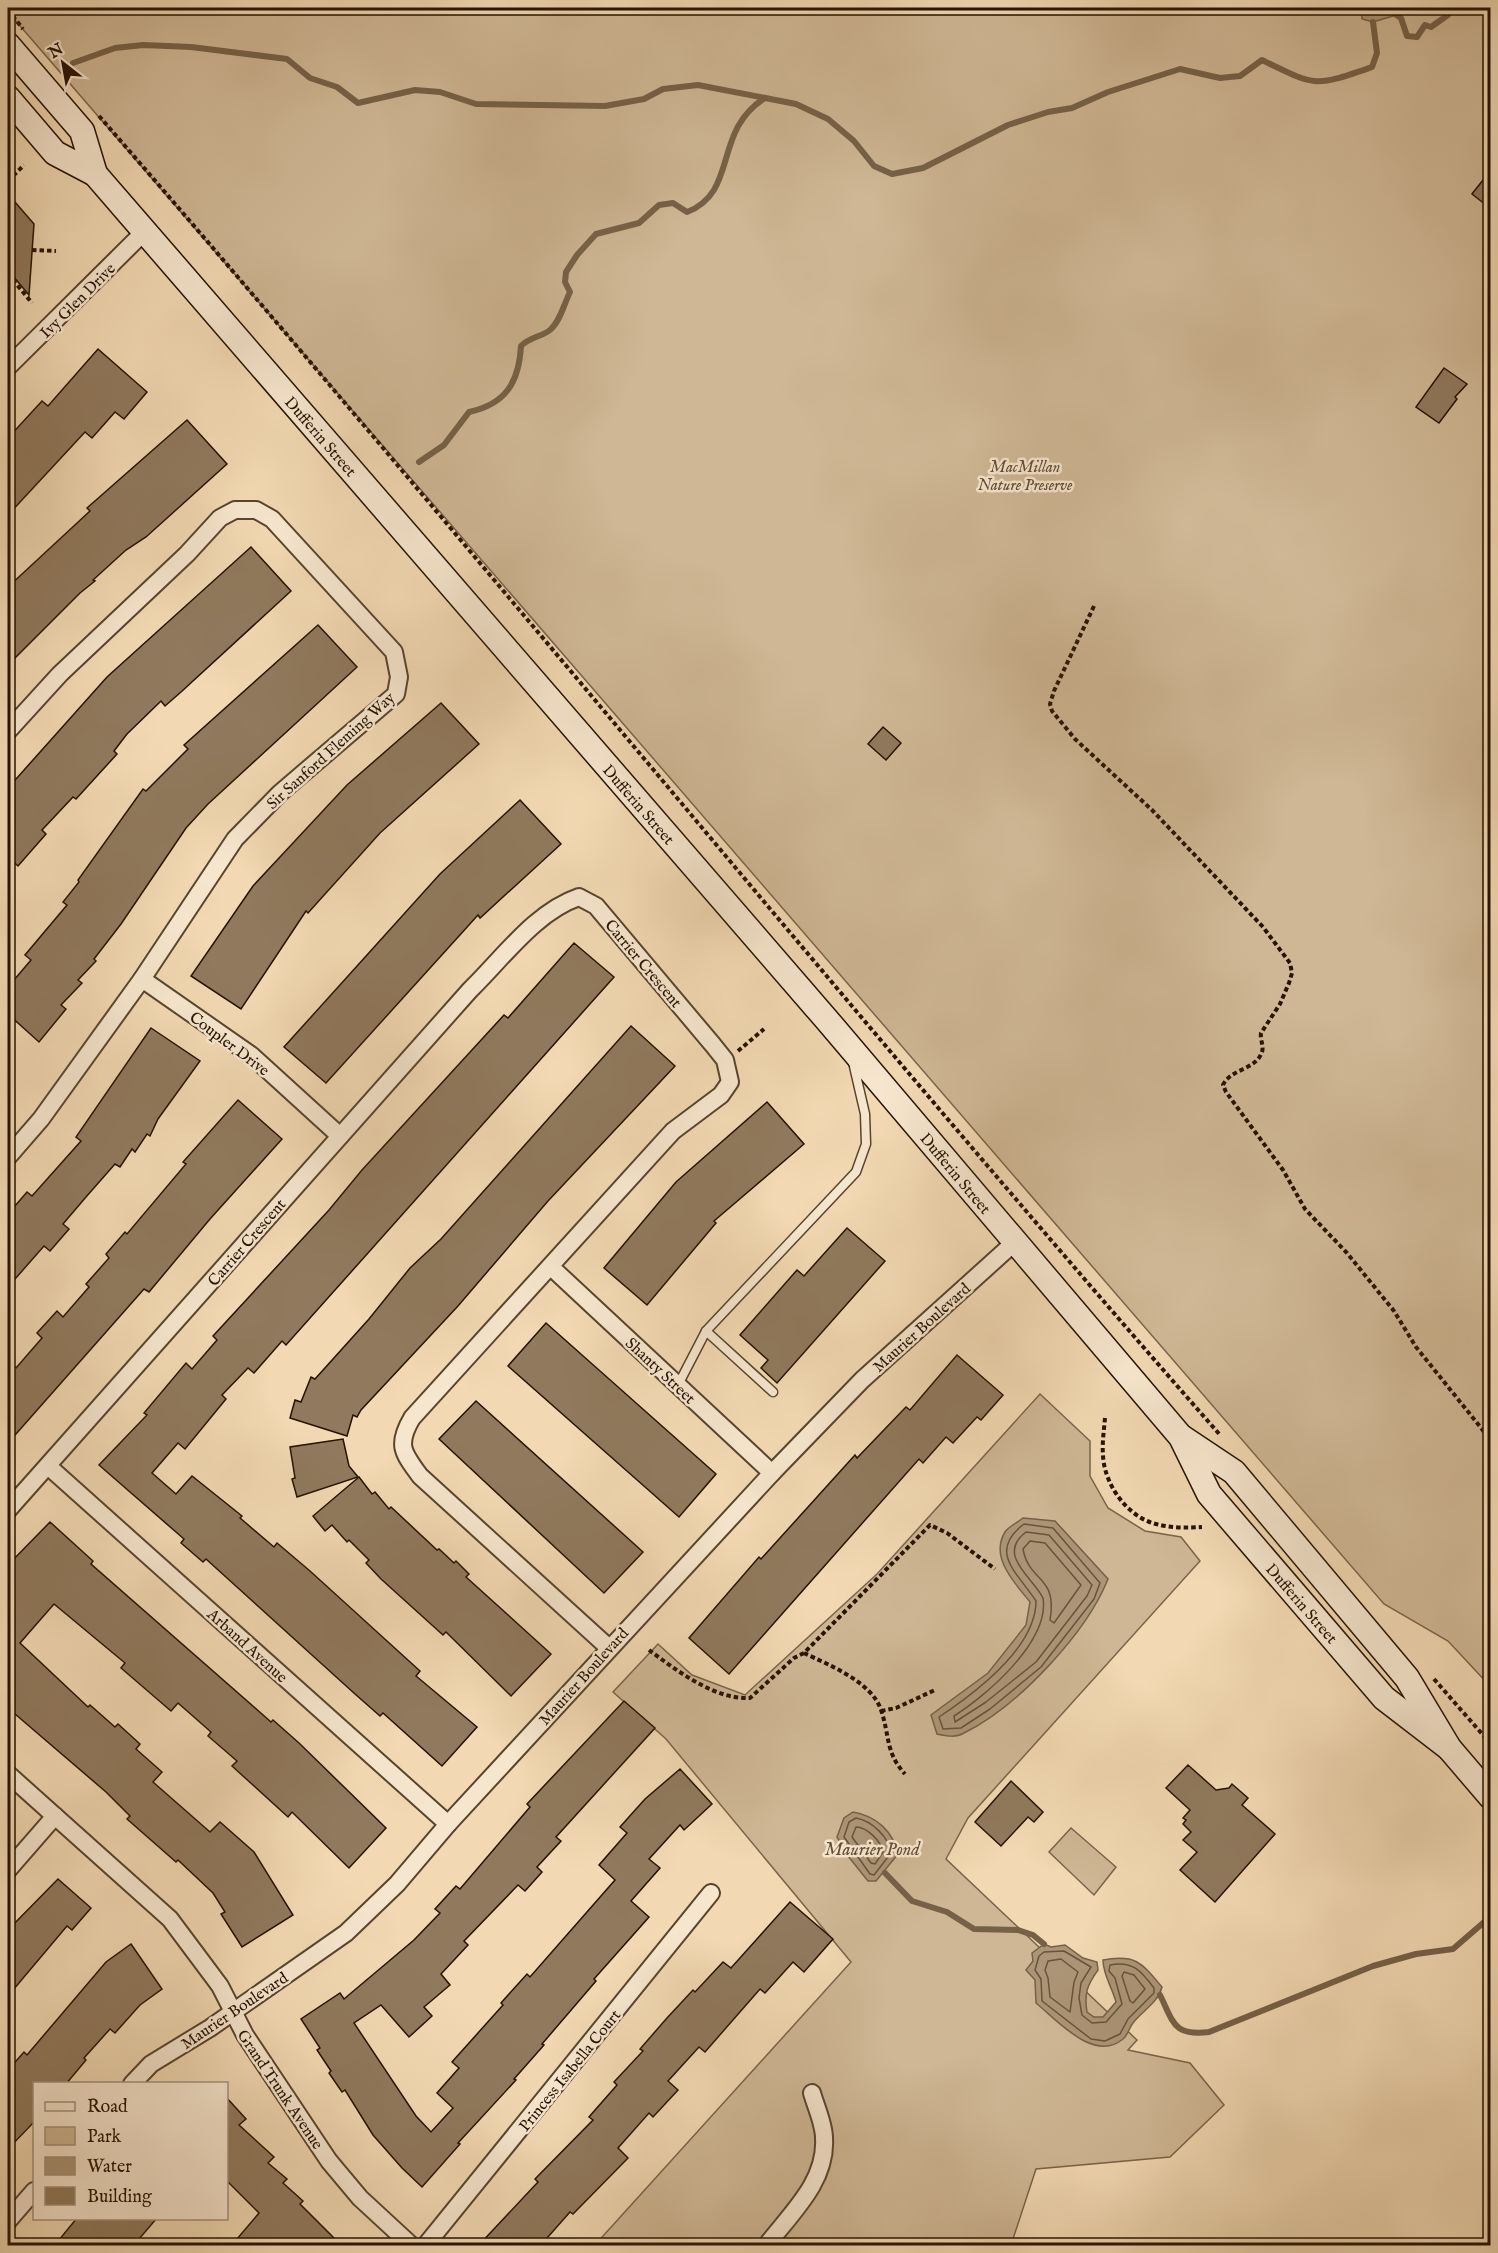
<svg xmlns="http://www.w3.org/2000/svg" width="1498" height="2253" font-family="'IM FELL English',serif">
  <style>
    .green { fill: #cfb795; stroke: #7a644a; stroke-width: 1.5 }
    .water { fill: #ac9576; stroke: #766147; stroke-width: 1.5 }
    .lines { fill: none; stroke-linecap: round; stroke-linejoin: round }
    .shore { stroke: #68543b; stroke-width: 1.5 }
    .stream { stroke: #766147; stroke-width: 6 }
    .building { fill: #90795d; stroke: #251200; stroke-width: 1.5 }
    .lane-casing { stroke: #58442d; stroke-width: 11 }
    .street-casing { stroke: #58442d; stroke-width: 20 }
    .secondary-casing { stroke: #251200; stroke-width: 27 }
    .path { stroke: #251200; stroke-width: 4; stroke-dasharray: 4.5 3; stroke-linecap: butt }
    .lane { stroke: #f7e6ce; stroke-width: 8 }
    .street { stroke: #f7e6ce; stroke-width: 16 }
    .secondary { stroke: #f7e6ce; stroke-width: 24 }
    .labels { text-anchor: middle; stroke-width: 5; stroke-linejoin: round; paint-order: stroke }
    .street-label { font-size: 16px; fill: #251200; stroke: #f7e6ce }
    .park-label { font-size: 16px; font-style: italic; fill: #604c34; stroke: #f7e6ce }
    .water-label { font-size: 18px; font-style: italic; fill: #624d35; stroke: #f7e6ce }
  </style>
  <rect width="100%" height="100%" fill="#f2d9b3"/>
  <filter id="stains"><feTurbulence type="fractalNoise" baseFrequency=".00333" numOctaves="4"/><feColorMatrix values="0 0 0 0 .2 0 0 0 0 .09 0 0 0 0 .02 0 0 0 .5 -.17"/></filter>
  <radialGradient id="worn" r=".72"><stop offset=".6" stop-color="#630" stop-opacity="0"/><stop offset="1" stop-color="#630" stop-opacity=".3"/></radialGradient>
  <!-- green -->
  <g class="green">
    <path d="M8,8H1490V1686L1448,1641L1384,1604L8,12Z"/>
    <path d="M1040,1394L1090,1441V1476L1108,1508L1145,1531L1181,1537L1200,1561L968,1818L946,1859L1137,2040L1128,2050L1190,2063L1224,2105L1170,2157L1036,2169L1011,2245L594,2246L851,1962L666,1739L613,1692L658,1644L692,1675L745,1695L877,1574Z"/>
    <path d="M1071,1828L1116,1867L1094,1895L1049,1852Z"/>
  </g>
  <!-- water -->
  <g class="water">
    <path d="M1361,8H1420L1373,22L1362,19Z"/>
    <path d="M1023,1518L1055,1521L1108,1579C1086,1634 1017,1707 964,1733C956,1738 946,1736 937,1734L931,1715L988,1673L1026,1625L1030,1602C1016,1584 989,1558 1005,1532C1008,1527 1018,1522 1023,1518Z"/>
    <path d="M853,1812C876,1816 893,1831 898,1854L876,1881H868L848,1856L837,1837L844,1818Z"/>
    <path d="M1044,1944L1051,1947L1065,1945L1083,1958L1097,1962L1098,1970C1087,1985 1084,1994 1087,2012L1094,2017H1103L1116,2002C1112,1987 1103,1975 1103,1960C1136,1954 1142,1963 1162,1987C1158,2003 1142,2011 1133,2023C1129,2028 1128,2035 1123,2039C1094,2063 1058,2021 1036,2003L1035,1980L1026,1970L1033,1961L1032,1953Z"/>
  </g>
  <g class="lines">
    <!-- shore -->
    <g class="shore">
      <path d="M1024,1524L1053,1528L1100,1583L1094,1599L1041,1667L990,1709L961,1728L943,1729L939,1717C975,1693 1036,1648 1036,1601C1018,1573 987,1552 1024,1524Z"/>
      <path d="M1026,1532L1049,1535L1092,1585L1087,1596L1036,1662L986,1702L955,1722L954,1716C986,1696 1050,1641 1043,1598C1032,1576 996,1555 1026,1532Z"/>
      <path d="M1030,1541L1045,1543L1081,1585L1054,1623L1050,1620C1058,1575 1029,1583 1023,1549Z"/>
      <path d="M856,1818C872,1821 889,1837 891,1853L874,1875L870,1874L844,1837L849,1822Z"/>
      <path d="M856,1827C867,1827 881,1841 883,1852L875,1864L871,1863L852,1837Z"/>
      <path d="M1064,1951L1091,1967L1081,1983L1079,1998L1082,2015L1092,2023L1106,2022L1122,2004L1115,1978L1109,1971L1110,1965C1133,1960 1142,1972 1154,1988V1993L1128,2019L1120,2034L1105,2041L1091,2039L1042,2001L1041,1979L1035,1970L1039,1956L1044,1952Z"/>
      <path d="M1061,1959L1078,1972L1074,1982L1070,2012L1050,1997L1048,1978L1045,1970L1048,1961Z"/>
      <path d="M1124,1972L1134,1975L1145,1989L1133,2003L1130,2001L1122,1976Z"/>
    </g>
    <!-- stream -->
    <g class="stream">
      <path d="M1395,14L1401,18L1407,36L1417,37L1425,25L1431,27L1448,15L1445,8"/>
      <path d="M73,63L115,48L143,45L191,47L287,59L310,78L337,87L358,103L415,90L440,92L476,104L605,106L644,99L663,89L698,85L796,104L828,119L854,141L874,166L892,174L923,168L1008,125L1048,112L1072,108L1108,92L1180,69L1220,78L1240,76L1262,60C1317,87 1314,87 1372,67L1377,53L1373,22"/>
      <path d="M419,462L444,445L469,412C506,404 519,382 521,346C530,337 541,337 550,330C560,322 564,304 570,292L565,282L566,272L577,255L596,234L639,223L659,205L673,203L687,212C739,192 712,131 765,98"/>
      <path d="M885,1873L912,1901L947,1912L974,1929L1018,1930L1033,1935L1044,1944"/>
      <path d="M1160,1995C1174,2023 1173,2036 1209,2032L1373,1966L1416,1954L1453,1949L1490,1917"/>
    </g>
  </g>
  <!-- building -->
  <g class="building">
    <path d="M1491,170V209L1472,194Z"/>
    <path d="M8,194L34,224L29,295L8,270Z"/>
    <path d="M98,349L147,392L124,419L115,412L92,438L85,432L8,515V438L42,401L48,406Z"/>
    <path d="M1444,368L1467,384L1455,397L1457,399L1439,423L1416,407Z"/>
    <path d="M187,420L227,464L146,537L126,550L93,580L95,581L80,593L8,665V587L90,511L87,508Z"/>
    <path d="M251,547L291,591L181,692L165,706L161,701L127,734L114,751L117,754L76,799L73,797L42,830L46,834L18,866L8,857V788L107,677Z"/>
    <path d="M318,625L357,667L208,804L186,828L121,924L94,959L96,961L78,980L82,983L61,1005L66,1009L39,1042L8,1014V987L31,960L25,955L67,905L63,902L79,882L78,880L143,789L146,791L188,749L184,745Z"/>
    <path d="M441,703L479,744L380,833L308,913L306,911L241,1009L191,976L253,886L347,785Z"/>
    <path d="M883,727L901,743L886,760L868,744Z"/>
    <path d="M520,800L561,844L480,918L478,915L326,1083L284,1047L440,874Z"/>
    <path d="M574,943L614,977L286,1345L282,1341L254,1373L248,1368L222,1395L226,1399L185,1449L178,1443L152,1473L176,1494L192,1476L242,1516L240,1518L274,1547L277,1543L310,1571L420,1671L416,1676L477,1727L442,1766L383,1713L380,1716L355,1694L206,1559L203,1562L181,1543L184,1539L99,1465L147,1415L144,1413L186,1363L192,1369L217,1340L213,1336L329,1210L362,1170L504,1015L508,1018Z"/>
    <path d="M631,1026L675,1066L548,1201L458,1306L361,1410L357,1417L353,1415L347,1436L290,1418L295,1400L301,1402L311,1377L315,1379L369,1319L410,1268L441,1239Z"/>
    <path d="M151,1028L200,1061L158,1119L150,1136L147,1134L135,1152L132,1149L120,1167L115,1164L86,1197L63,1224L69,1229L50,1251L44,1246L8,1287V1214L27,1192L32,1196L81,1141L76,1137Z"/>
    <path d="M238,1100L282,1139L210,1219L149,1292L144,1289L8,1443V1360L16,1368L42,1338L37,1333L57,1311L63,1317L89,1287L86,1284L109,1258L106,1254L125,1232L127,1234L186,1164L183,1162Z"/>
    <path d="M767,1102L804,1144L714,1221L716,1223L647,1305L604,1268L676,1182Z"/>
    <path d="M847,1228L885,1261L777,1383L761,1368L768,1360L740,1335L797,1270L804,1276Z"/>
    <path d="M546,1323L716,1474L679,1517L508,1366Z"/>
    <path d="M957,1355L1003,1395L981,1420L977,1417L953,1443L946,1437L923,1463L919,1459L729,1674L689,1638L759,1557L761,1559L855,1455L857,1458L906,1407L910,1410Z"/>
    <path d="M476,1401L643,1552L604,1593L439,1439Z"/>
    <path d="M343,1439L349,1466L358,1477L297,1497L292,1479L295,1478L290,1447Z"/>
    <path d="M359,1477L372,1494L375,1492L389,1509L391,1507L437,1550L439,1549L454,1563L456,1561L469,1574L466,1577L551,1654L511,1696L446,1632L443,1635L381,1579L366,1563L369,1560L349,1540L347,1542L332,1525L325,1531L313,1516Z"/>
    <path d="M50,1522L93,1561L91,1564L271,1722L273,1720L299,1743L386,1828L349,1868L292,1812L288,1817L232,1766L237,1761L208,1736L211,1732L178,1703L171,1711L121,1668L125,1663L54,1604L20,1643L88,1707L90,1705L115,1727L118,1724L140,1744L136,1749L162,1772L153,1782L210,1832L220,1822L254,1852L293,1915L242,1947L221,1914L225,1912L213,1893L178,1860L176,1862L127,1819L130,1816L106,1792L8,1708V1565Z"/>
    <path d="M624,1701L655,1728L556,1837L561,1841L537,1867L542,1872L525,1891L518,1885L464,1941L468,1945L441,1974L450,1985L424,2007L432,2016L409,2037L381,2005L354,2023L416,2116L431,2132L453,2108L437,2093L459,2068L452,2062L503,2005L501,2003L527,1974L530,1977L615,1880L599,1865L627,1833L620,1827L645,1799L680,1769L712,1804L684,1830L680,1825L649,1859L660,1868L631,1901L649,1917L594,1979L596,1981L542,2044L544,2045L514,2079L516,2080L458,2143L460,2144L422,2187L402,2168L373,2135L345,2090L342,2092L329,2073L331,2071L317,2050L320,2048L301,2019L340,1993L344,1999L414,1940L440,1913L435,1909L456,1886L460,1889L530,1807L527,1804Z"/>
    <path d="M1188,1765L1216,1790L1229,1788L1232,1784L1248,1798L1242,1805L1275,1834L1215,1902L1180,1870L1197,1852L1183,1840L1191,1832L1183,1824L1186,1820L1183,1818L1190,1810L1166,1788Z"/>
    <path d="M1011,1781L1043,1812L1034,1822L1028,1817L1001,1846L975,1822Z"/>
    <path d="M58,1879L91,1908L72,1930L67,1926L8,1996V1930Z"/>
    <path d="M790,1902L833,1939L804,1972L793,1962L765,1993L760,1989L705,2052L699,2047L668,2081L678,2090L653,2117L649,2113L618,2148L628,2158L573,2214L570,2212L540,2246H478L538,2182L535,2179L593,2120L589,2117L617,2085L614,2082L643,2051L640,2049L667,2018L693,1990L695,1992L723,1962L731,1968Z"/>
    <path d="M131,1944L162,1989L140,2005L115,2033L110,2029L84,2058L86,2060L66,2084H34V2122L8,2149V2070L24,2052L27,2055L106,1962Z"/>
    <path d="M226,2097L246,2119L239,2125L274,2157L268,2163L287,2179L283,2183L303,2201L300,2204L342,2246H231L259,2213L226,2180Z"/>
    <path d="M77,2218H157L133,2246H54Z"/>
  </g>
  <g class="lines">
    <defs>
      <g id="lane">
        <path d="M706,1331L773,1392"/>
        <path d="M678,1385L706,1331L856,1172L866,1144L865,1114L853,1062"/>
      </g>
      <g id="street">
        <path d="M8,367L144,232"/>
        <path d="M8,731L60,674L187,554L220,518L235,510H256L272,519L394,652L399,677L396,694L280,793L235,839L142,979L41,1119L8,1157"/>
        <path d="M142,979L251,1055L340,1136"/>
        <path d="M551,1267L772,1473"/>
        <path d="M48,1466L448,1824"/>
        <path d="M8,1510L470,990C503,958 535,912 579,897L596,906L713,1045L725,1060L730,1082L721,1095L673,1131L412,1418C396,1445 403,1453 420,1476L609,1648"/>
        <path d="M8,1774L170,1919L220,1986L245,2035L329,2161L360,2198L412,2246"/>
        <path d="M8,1870L55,1816"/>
        <path d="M132,2084L151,2064L210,2028L346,1933L397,1884L448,1824L772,1473L862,1380L1015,1242"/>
        <path d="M8,2221L34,2191"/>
        <path d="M425,2246L711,1893"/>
        <path d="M766,2246C790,2214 827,2182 824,2138C824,2124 816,2107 812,2093"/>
      </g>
      <g id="secondary">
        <path d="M8,45L82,131L95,174"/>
        <path d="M8,98L55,153L95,174L827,1020L1181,1437L1209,1494L1384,1698L1449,1748"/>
        <path d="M1183,1438L1234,1472L1407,1678L1449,1748L1490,1796"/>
      </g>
    </defs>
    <!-- lane casing -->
    <use href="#lane" class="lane-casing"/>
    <!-- street casing -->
    <use href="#street" class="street-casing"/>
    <!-- secondary casing -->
    <use href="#secondary" class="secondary-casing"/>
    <!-- path -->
    <g class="path">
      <path d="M8,10L23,29"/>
      <path d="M99,116C478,552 840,1002 1221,1436"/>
      <path d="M8,181L24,165"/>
      <path d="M32,250L56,251"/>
      <path d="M8,274L32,303"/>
      <path d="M1094,606L1054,691L1050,704L1052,711L1075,739L1152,810L1263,927L1290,963L1292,973L1289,983L1280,1004L1261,1033C1260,1040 1264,1046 1262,1052C1256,1070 1230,1069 1223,1085L1226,1092L1283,1170L1305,1209L1347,1253L1394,1311L1416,1347L1490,1439"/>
      <path d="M738,1051L764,1029"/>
      <path d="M1105,1418C1104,1430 1102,1443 1103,1455C1104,1484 1127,1517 1156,1524C1170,1528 1188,1528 1202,1527"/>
      <path d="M649,1650C676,1670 715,1700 750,1698L794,1658L804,1653L930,1525L947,1533L995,1569"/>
      <path d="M804,1653C829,1665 872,1682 881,1710C890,1736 885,1752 905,1774"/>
      <path d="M1434,1679L1490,1743"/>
      <path d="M881,1711L896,1708L935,1690"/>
    </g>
    <!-- lane -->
    <use href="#lane" class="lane"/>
    <!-- street -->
    <use href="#street" class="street"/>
    <!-- secondary -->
    <use href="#secondary" class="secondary"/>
  </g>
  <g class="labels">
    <!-- street labels -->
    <g class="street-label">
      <text transform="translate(77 300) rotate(-45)" y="6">Ivy Glen Drive</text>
      <text transform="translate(321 436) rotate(49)" y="6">Dufferin Street</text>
      <text transform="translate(330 750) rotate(-42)" y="6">Sir Sanford Fleming Way</text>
      <text transform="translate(639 804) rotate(49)" y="6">Dufferin Street</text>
      <text transform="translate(644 963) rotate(50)" y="6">Carrier Crescent</text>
      <text transform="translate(230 1043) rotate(37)" y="6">Coupler Drive</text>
      <text transform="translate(956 1173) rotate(50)" y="6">Dufferin Street</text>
      <text transform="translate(246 1242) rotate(-49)" y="6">Carrier Crescent</text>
      <text transform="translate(921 1327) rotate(-42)" y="6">Maurier Boulevard</text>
      <text transform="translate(661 1370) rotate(43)" y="6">Shanty Street</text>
      <text transform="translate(1302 1603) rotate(49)" y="6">Dufferin Street</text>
      <text transform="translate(248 1645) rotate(42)" y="6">Arband Avenue</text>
      <text transform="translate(583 1676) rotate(-48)" y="6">Maurier Boulevard</text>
      <text transform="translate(234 2010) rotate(-34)" y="6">Maurier Boulevard</text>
      <text transform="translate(569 2070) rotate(-51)" y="6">Princess Isabella Court</text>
      <text transform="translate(281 2089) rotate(56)" y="6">Grand Trunk Avenue</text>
    </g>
    <!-- park labels -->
    <g class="park-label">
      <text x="1025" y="472">MacMillan<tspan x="1025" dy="18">Nature Preserve</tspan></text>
    </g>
    <!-- water labels -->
    <g class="water-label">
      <text x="872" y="1855">Maurier Pond</text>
    </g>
  </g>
  <!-- margin -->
  <rect width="1498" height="2253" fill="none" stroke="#f2d9b3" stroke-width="30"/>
  <rect x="9" y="9" width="1480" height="2235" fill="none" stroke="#251200" stroke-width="3"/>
  <rect x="15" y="15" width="1468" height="2223" fill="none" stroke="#251200" stroke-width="1.5"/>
  <!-- legend -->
  <rect x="33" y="2082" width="195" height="138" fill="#f7e6ce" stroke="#a3917c" stroke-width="1.5"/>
  <rect x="45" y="2102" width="30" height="9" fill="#f7e6ce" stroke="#a3917c" stroke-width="1.5"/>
  <text x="87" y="2112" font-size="18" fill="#251200">Road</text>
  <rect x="45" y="2127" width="30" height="18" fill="#cfb795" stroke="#a3917c" stroke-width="1.5"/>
  <text x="87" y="2142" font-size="18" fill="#251200">Park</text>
  <rect x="45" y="2157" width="30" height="18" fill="#ac9576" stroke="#a3917c" stroke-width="1.5"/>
  <text x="87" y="2172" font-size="18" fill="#251200">Water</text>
  <rect x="45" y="2187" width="30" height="18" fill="#90795d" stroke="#a3917c" stroke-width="1.5"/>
  <text x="87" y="2202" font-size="18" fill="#251200">Building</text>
  <!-- north arrow -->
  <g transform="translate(63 63) rotate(329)" stroke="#f7e6ce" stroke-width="4.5" paint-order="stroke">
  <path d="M0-4.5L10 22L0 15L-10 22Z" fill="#251200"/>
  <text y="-9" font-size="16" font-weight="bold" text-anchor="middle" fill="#251200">N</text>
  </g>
  <rect width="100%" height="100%" filter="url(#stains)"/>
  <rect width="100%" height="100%" fill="url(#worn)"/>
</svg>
